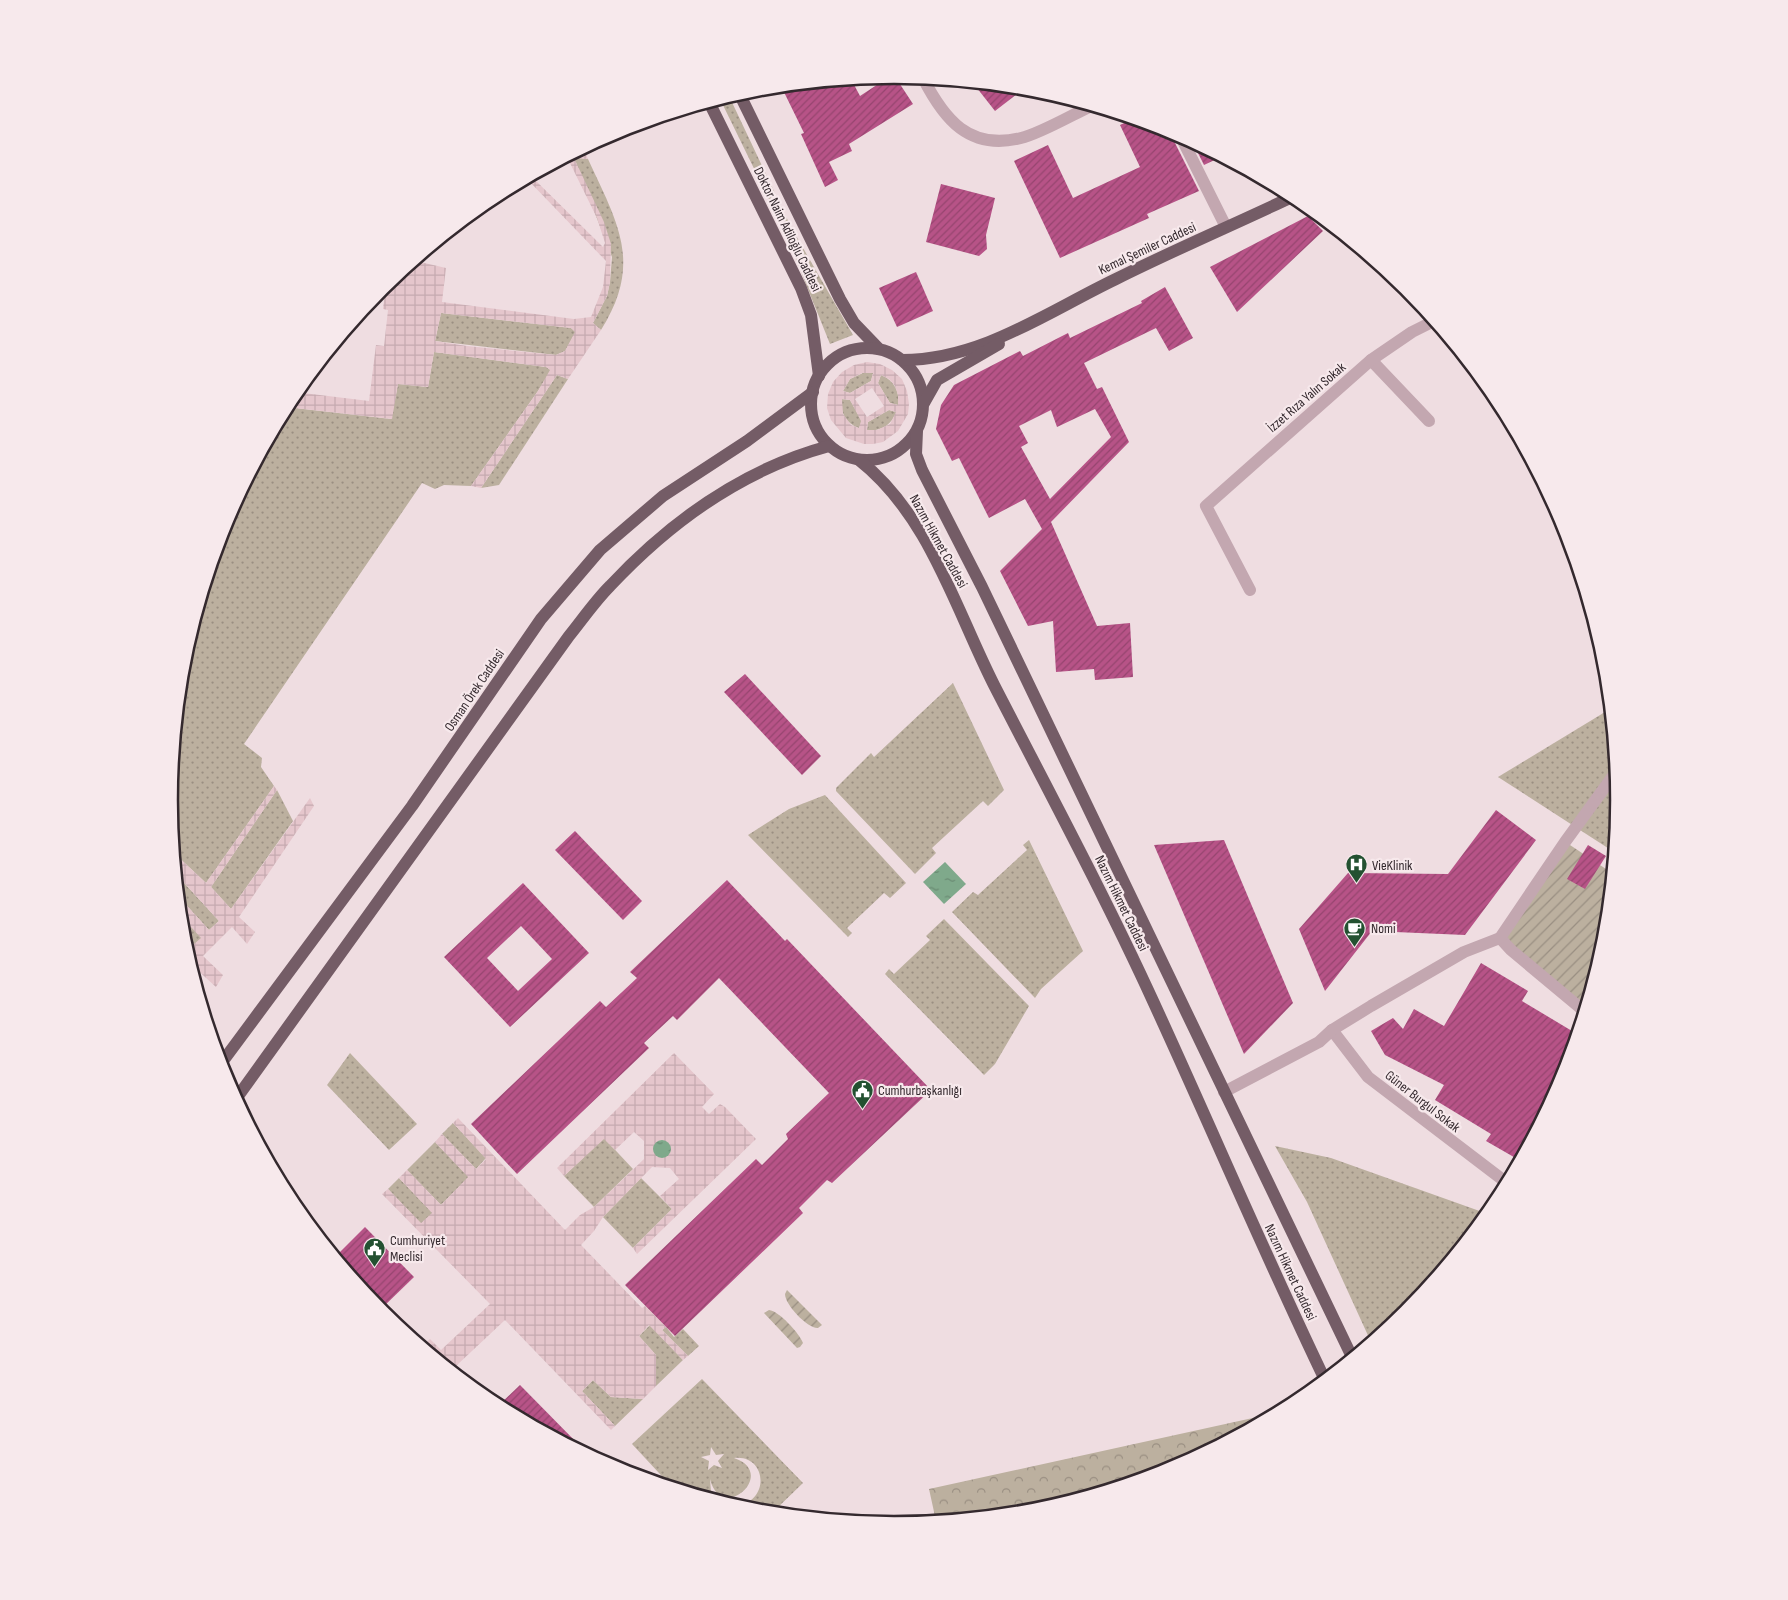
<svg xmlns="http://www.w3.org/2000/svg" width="1788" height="1600" font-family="'Sofia Sans Condensed',sans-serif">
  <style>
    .grass { fill: url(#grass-dots); fill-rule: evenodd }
    .forest { fill: url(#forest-crowns) }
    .garden { fill: url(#garden-furrows) }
    .plaza { fill: url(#plaza-grid); fill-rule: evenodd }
    .water { fill: url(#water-ripples) }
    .building { fill: url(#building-hatch); fill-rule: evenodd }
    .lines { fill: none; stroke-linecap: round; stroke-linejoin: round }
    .street { stroke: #c3a7b0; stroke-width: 12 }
    .primary { stroke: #745c66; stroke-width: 12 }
    .labels { text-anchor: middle; stroke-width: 4.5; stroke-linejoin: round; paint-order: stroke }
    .street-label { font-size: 14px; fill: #34292e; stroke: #f7e9ec }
    .poi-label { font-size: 14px; fill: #34292e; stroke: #f7e9ec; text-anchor: start }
    .rim { fill: none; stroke: #34292e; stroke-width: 2.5 }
  </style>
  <defs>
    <pattern id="grass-dots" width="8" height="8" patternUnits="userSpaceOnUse" patternTransform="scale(1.25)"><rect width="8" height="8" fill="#bcb09f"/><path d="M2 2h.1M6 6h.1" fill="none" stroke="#9a8f82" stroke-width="1.8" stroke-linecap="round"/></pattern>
    <pattern id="forest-crowns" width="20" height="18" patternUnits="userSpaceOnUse" patternTransform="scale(1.25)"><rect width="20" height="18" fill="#bcb09f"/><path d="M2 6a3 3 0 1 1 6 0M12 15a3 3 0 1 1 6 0" fill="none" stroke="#9a8f82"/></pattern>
    <pattern id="garden-furrows" width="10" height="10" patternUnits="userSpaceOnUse" patternTransform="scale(1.25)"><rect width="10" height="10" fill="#bcb09f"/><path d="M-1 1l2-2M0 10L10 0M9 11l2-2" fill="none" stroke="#9a8f82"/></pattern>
    <pattern id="plaza-grid" width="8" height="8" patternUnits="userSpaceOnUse" patternTransform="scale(1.25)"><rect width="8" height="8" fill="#e5c6cc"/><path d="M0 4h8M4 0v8" fill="none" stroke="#c5aab0"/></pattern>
    <pattern id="water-ripples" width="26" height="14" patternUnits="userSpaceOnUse" patternTransform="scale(1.25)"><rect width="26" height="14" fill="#7fa98b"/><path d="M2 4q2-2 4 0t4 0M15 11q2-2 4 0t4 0" fill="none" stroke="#698a72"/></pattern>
    <pattern id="building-hatch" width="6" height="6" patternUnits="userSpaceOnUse" patternTransform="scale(1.25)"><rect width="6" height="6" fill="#b75387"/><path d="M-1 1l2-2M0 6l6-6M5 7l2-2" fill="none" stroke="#96456f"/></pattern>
  </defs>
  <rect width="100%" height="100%" fill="#efdde1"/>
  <!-- grass -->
  <g class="grass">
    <path d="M729,96L791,227L853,335L830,344L785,232L720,99Z"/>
    <path d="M573,157L588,159C618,224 643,263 601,330L593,323L607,296L610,282L612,257Z"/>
    <path d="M441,313L571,328L576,332L565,351L556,355L435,341Z"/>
    <path d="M434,352L546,367L551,370L538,391L471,486L444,485L435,489L422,483L244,744L262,758L261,767L274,786L206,883L174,853L169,800L183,658L224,522L286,407L391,419L398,384L428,387Z"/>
    <path d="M863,373H873L871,381L850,393L843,391L850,379Z"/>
    <path d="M557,375L568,379L499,485L481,488Z"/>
    <path d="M881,375C894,380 900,392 898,405L890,403L878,383Z"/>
    <path d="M841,399L850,400L862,421L859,428C846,424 840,412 841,399Z"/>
    <path d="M889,410L896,412C892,425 880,432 867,430L868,422Z"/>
    <path d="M953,683L1004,790L988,806L983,801L932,848L936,853L915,874L836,791V788L871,753L874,757Z"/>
    <path d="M1610,709L1619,800L1614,852L1498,777Z"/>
    <path d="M277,790L293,821L231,909L211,887Z"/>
    <path d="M825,795L906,883L890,898L884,893L847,928L852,933L848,937L748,835L789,809Z"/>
    <path d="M1029,840L1083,951L1041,989L1035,998L952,912L973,892L978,895L1027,850L1023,845Z"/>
    <path d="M176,874L219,921L209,930L179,897Z"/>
    <path d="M180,915L201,935V939L194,945L182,933Z"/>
    <path d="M944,919L1029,1006L995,1064L984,1075L885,974L889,969L894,974L930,940L926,936Z"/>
    <path d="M350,1053L417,1124L389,1150L327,1085Z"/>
    <path d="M453,1123L486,1158L476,1169L442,1134Z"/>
    <path d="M604,1138L633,1169L594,1207L564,1176Z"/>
    <path d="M435,1142L469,1177L441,1205L407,1170Z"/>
    <path d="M1275,1146L1331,1158L1488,1214L1406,1313L1371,1342L1307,1202Z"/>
    <path d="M399,1178L433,1213L421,1224L388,1189Z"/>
    <path d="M641,1178L672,1209L633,1248L603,1217Z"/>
    <path d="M650,1325L683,1360L656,1386V1355L639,1336Z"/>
    <path d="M666,1327L674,1337L683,1329L699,1346L688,1356L662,1330Z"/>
    <path d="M702,1379L803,1483L772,1513L752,1511L736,1506C771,1502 767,1454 734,1458C779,1473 721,1525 710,1479L711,1492L718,1501L672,1487L632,1444ZM711,1447L716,1455L724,1454L718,1461L722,1468L714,1465L708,1470L709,1461L701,1457L710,1455Z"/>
    <path d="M593,1380L611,1397L643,1399L615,1426L582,1391Z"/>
  </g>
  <!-- forest -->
  <path class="forest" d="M1280,1412L1171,1470L1035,1511L936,1521L929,1489Z"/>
  <!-- garden -->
  <g class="garden">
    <path d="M1567,843L1612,873L1605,942L1584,1011L1500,938Z"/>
    <path d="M787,1290L822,1325L818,1328C808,1329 785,1305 785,1294Z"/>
    <path d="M769,1310C779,1311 799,1333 803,1343L800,1347L797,1348L764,1313Z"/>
  </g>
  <!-- plaza -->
  <g class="plaza">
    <path d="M583,148L588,159L574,158L604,222L611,244L610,282L607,296L593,323L601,330L568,379L557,375L481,488L471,486L538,391L550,370L546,367L434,352L428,387L398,384L392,419L286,407L295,392L369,401L376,345L384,346L388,310L383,309L386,284L416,259V261L446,268L442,302L574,319L591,317L603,287L606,261L526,178L531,176L603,247L605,243L597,218L567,157ZM441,313L571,328L575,332L565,351L556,355L467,346L435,341Z"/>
    <path d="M867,362L880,364L892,370L902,379L907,391L909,404L908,414L898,431L883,442L873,444H864L846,438L831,420L827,408L828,394L833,382L842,372L854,365ZM862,373H873L871,381L850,393L843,391L850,379ZM881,375L889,379L895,386L898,395V405L890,403L878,383ZM872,388L884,406L867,417L855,399ZM842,399L850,400L861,421L859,428L851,425L843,414ZM889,410L896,412L890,424L877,430H867L868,422Z"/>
    <path d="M274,786L277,790L211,887L231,909L310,798L314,806L239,917L255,932L247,944L232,927L203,956L223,975L216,987L194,967H191L182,933L194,944L201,938L180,915L179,897L209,930L219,921L176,874L174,853L206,883Z"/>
    <path d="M674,1053L714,1094L702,1107L709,1114L720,1104L725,1107L756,1139L637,1254L633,1248L672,1209L660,1196L679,1179L670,1168L652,1167L603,1217L594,1231L581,1245L642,1308L645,1306L666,1327L662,1330L688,1356L683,1360L649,1325L639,1336L656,1355V1386L643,1399L611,1397L593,1380L582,1391L615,1426L611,1430L505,1320L456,1366L467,1378L464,1381L422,1346L430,1339L441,1350L490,1304L382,1194L388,1189L421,1223L432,1213L399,1178L407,1170L441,1205L468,1177L435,1142L442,1134L476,1169L486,1159L453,1123L458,1118L565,1230L580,1215L594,1207L644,1159V1141L634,1132L615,1150L604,1139L564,1176L557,1168Z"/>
  </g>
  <!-- water -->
  <g class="water">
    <path d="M945,862L966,884L944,904L923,882Z"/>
    <circle cx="662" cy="1149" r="9"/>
  </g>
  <!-- building -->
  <g class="building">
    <path d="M892,75H894L913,104L849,144L852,151L829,162L838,180L825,187L801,134L804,133L781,86L851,79L860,96Z"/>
    <path d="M973,83L1017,87L1025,88L995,111Z"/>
    <path d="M1133,119L1173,131V139L1199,191L1147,214L1149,218L1060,258L1014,161L1048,145L1073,198L1140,167L1120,125Z"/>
    <path d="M1192,141L1221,157L1204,165Z"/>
    <path d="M941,184L995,198L986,235L987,249L979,256L926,242Z"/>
    <path d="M1308,216L1323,231L1237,312L1210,267Z"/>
    <path d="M916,272L933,311L897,327L879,288Z"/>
    <path d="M1165,287L1193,338L1169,351L1156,328L1084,363L1097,389L1102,387L1129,442L1051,522L1097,626L1130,623L1133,677L1095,680L1094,669L1056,672L1053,621L1028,626L1000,571L1042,529L1025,499L989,518L959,458L952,461L936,429L941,405L954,385L1020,351L1023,356L1068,333L1070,338L1142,303L1141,301ZM1095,409L1111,437L1050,499L1021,447L1028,443L1019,426L1051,410L1057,427Z"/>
    <path d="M745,674L821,756L802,775L724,692Z"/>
    <path d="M1496,810L1536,840L1465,935L1372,931L1325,991L1299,929L1348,873L1448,874Z"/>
    <path d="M575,831L642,901L623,920L555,850Z"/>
    <path d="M1224,840L1293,1003L1244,1054L1154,845Z"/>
    <path d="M1588,845L1606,856L1585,889L1567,879Z"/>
    <path d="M727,880L785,941L787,939L931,1090L832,1183L827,1180L799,1208L803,1213L675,1336L625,1285L756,1159L762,1165L788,1139L786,1134L829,1093L719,978L677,1020L673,1016L644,1043L649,1048L517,1174L471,1124L600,1001L606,1007L637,978L630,972Z"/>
    <path d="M523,883L589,953L510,1027L444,957ZM521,926L552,959L518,991L487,958Z"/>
    <path d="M1481,963L1528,991L1522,1001L1577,1034L1568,1062L1542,1106L1547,1109L1519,1160L1486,1141L1491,1134L1435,1100L1444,1085L1385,1055L1371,1031L1393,1018L1403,1029L1414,1009L1444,1026Z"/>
    <path d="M365,1227L414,1277L380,1310L335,1257Z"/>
    <path d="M520,1385L581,1447L579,1450L498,1406Z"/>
  </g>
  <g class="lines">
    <!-- street -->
    <g class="street">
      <path d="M923,78C944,119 969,151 1021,138C1039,134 1072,115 1091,106"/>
      <path d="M1180,135L1226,227"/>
      <path d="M1371,360L1429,421"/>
      <path d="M1250,590L1206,506L1371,360L1412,332L1434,321"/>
      <path d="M1500,938L1511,950L1584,1011"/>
      <path d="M1332,1030L1368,1077L1507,1183"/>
      <path d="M1224,1092L1319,1042L1332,1030L1371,1006L1464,952L1500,938L1565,842L1616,772"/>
    </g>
    <!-- primary -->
    <g class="primary">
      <path d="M739,93L840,299L854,323L879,349"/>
      <path d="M709,102L801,288L811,315L819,376"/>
      <circle cx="867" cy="404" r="56"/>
      <path d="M902,360C981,360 1047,312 1116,279C1174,250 1235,224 1294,196"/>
      <path d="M924,403L937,380L999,344"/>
      <path d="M917,431L916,454L922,470L982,587L1352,1357"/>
      <path d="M859,460C929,515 955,608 994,685C1048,790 1104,894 1153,1001C1211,1127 1265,1255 1325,1380"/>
      <path d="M220,1065L412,806L541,619L600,550L663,496L747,441L813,392"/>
      <path d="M236,1099L569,636C582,620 595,601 610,586C670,522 744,469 829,446"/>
    </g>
  </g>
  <!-- icons -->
  <defs>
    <symbol id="hospital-pin" viewBox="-11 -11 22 30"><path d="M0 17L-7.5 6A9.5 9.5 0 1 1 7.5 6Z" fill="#235131" stroke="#f7e9ec"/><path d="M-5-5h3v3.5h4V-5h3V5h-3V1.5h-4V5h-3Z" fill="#fff"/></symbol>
    <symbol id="cafe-pin" viewBox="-11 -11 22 30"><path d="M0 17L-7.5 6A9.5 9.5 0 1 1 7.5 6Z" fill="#235131" stroke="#f7e9ec"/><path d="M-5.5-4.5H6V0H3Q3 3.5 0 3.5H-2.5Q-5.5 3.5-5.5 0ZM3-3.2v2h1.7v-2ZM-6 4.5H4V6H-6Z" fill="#fff"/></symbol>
    <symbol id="civic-pin" viewBox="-11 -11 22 30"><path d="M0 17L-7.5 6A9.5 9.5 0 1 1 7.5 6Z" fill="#235131" stroke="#f7e9ec"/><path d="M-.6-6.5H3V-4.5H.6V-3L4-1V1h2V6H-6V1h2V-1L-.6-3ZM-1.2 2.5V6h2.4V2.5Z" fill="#fff"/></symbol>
  </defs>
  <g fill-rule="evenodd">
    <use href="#hospital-pin" x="1344" y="852" width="25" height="34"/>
    <use href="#cafe-pin" x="1342" y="916" width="25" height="34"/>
    <use href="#civic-pin" x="850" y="1078" width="25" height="34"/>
    <use href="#civic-pin" x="362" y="1236" width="25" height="34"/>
  </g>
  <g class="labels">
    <!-- street labels -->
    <g class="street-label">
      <text transform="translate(788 229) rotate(64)" y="5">Doktor Naim Adiloğlu Caddesi</text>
      <text transform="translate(1147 248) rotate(-25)" y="5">Kemal Şemiler Caddesi</text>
      <text transform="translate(1306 397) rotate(-41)" y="5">İzzet Rıza Yalın Sokak</text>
      <text transform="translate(939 541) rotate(61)" y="5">Nazım Hikmet Caddesi</text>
      <text transform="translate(474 690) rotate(-56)" y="5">Osman Örek Caddesi</text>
      <text transform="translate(1122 903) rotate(64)" y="5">Nazım Hikmet Caddesi</text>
      <text transform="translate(1423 1101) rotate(38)" y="5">Güner Burgul Sokak</text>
      <text transform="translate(1291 1272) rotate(65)" y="5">Nazım Hikmet Caddesi</text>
    </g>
    <!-- poi labels -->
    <g class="poi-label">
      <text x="1372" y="870">VieKlinik</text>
      <text x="1371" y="933">Nomi</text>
      <text x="878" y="1095">Cumhurbaşkanlığı</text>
      <text x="390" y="1245">Cumhuriyet<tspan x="390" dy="16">Meclisi</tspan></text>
    </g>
  </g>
  <!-- crop -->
  <path d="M0 0H1788V1600H0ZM178 800a716 716 0 1 1 1432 0a716 716 0 1 1-1432 0Z" fill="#f7e9ec" fill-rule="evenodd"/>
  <path class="rim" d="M178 800a716 716 0 1 1 1432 0a716 716 0 1 1-1432 0Z"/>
</svg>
